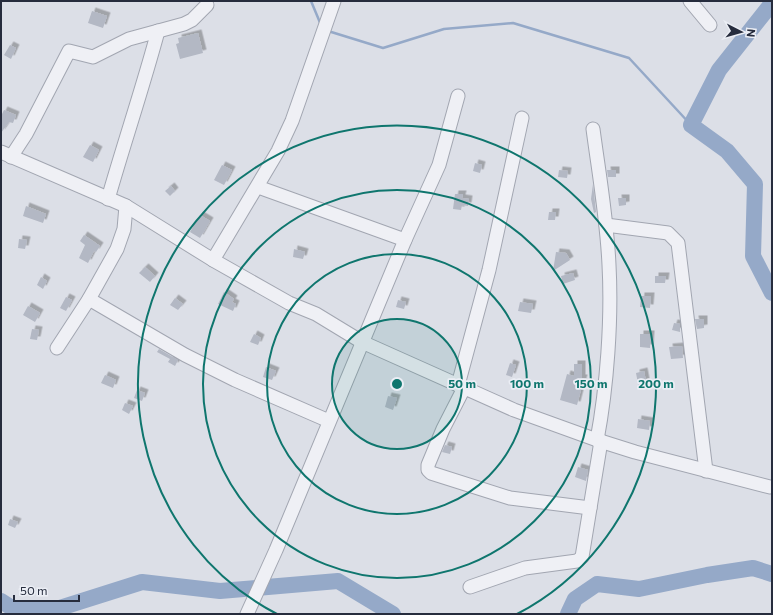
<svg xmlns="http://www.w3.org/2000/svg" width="773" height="615" font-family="Commissioner,sans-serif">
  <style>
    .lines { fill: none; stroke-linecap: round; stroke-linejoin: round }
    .stream { stroke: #95a9c8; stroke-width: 2.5 }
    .river { stroke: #95a9c8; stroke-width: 16 }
    .building { fill: #b3b8c4; filter: url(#shadow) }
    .minor-casing { stroke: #a2a6b1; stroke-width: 15 }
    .minor { stroke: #eff0f5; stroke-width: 13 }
    .ring { fill: none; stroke: #0f766e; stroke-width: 2 }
    .centre { fill: #0f766e; stroke: #ebeef5; stroke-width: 2 }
    .ring-label { font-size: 12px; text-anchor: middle; font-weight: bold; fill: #0f766e; stroke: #ebeef5; stroke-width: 3.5; stroke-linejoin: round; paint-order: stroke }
  </style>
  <defs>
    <filter id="shadow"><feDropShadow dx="3.5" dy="-3.5" stdDeviation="0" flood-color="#0004"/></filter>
  </defs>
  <rect width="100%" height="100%" fill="#dcdfe7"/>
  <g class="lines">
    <!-- stream -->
    <g class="stream">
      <path d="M311,1L321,25"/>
      <path d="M328,31L383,48L444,29L513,23L629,58L691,125"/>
    </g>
    <!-- river -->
    <g class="river">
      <path d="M772,3L719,70L691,125L727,151L755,184L753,256L772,293"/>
      <path d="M1,601L15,610L60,608L142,582L220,591L338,581L393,614"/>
      <path d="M568,614L575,599L597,584L639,589L707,575L753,568L772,574"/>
    </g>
  </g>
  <!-- building -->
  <g class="building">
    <path d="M92,11L107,16L103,28L88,23Z"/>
    <path d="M198,33L203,53L180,59L176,44L179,43L178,38Z"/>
    <path d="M10,45L16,48L11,59L4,55Z"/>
    <path d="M4,110L16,115L13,123L9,122L1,133V116Z"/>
    <path d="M90,145L99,150L93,162L83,157Z"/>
    <path d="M475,163L482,165L480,173L473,171Z"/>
    <path d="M222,165L232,170L224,185L214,180Z"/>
    <path d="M559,170L568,171L567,178L558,177Z"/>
    <path d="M607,170H616V177H608Z"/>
    <path d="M593,184L596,212L594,213L591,199Z"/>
    <path d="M171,186L175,191L170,196L165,191Z"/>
    <path d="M455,194H463L462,198L469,199L468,206L462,205L461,210L453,209Z"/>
    <path d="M618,198H626V205L619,206Z"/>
    <path d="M26,206L46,214L43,223L23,216Z"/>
    <path d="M549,212H556L555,220H548Z"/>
    <path d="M200,215L210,221L200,238L190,232Z"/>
    <path d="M84,235L100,246L96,252L94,251L88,263L79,258L85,245L80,241Z"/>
    <path d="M19,239L27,240L25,249L18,248Z"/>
    <path d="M294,249L305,252L303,259L293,257Z"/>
    <path d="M556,252L566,253L570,260L553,271Z"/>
    <path d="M145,267L155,276L150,282L139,273Z"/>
    <path d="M573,273L575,280L563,284L561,276Z"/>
    <path d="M655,276H666L665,283H655Z"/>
    <path d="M41,277L47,281L43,289L37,285Z"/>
    <path d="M224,292L234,299L232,302L236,304L233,311L218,304Z"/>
    <path d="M641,296H651L650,308L640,307Z"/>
    <path d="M66,297L72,300L66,311L60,308Z"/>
    <path d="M175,298L183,304L178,310L170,305Z"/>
    <path d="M398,300L406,302L404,309L396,307Z"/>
    <path d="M520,302L533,304L531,313L518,311Z"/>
    <path d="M28,306L40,313L35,322L23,315Z"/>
    <path d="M695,319H704V328L697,329Z"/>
    <path d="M674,323L680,324V332L672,330Z"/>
    <path d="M32,329L39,330L37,340L30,339Z"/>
    <path d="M254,334L261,338L258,345L250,342Z"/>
    <path d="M640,334H651L650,348L640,347Z"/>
    <path d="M682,346L683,358L671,359L669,347Z"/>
    <path d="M159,349L178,360L175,366L168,362L170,359L157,352Z"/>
    <path d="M510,363L516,365L512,377L506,375Z"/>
    <path d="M574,364H582V378H584L577,405L560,400L567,374L574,376Z"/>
    <path d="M266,367L276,371L272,380L263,377Z"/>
    <path d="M644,371L647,387L639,389L636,373Z"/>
    <path d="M105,375L116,380L113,388L101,383Z"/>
    <path d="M137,390L145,393L142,401L134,398Z"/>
    <path d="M388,396L397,398L393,410L385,407Z"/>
    <path d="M125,403L133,406L129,414L122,410Z"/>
    <path d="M638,419L650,421L649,430L637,428Z"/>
    <path d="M445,445L452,447L450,454L442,452Z"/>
    <path d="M578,467L588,470L586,481L575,477Z"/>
    <path d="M10,519L18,522L15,528L8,525Z"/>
  </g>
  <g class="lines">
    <defs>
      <g id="minor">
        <path d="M690,1L710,25"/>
        <path d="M593,129C599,174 607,219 609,265C612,319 607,387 597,440"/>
        <path d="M1,152L126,206L213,260L289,303L316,314L362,342L514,410L597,440L635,452L770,487"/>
        <path d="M11,157L26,134L69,51L93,57L129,39L184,24L192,20L207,5"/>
        <path d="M258,187L405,240"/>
        <path d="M108,199C124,143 143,87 158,31"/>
        <path d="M606,225L668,233L678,243L706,471"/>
        <path d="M213,260L278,151L292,121L334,1"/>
        <path d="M89,299L185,355L235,380L329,421"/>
        <path d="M57,348L89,299L117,249L124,229L126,206"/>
        <path d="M458,385L489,270L522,118"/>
        <path d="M464,388L443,429L428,465V470L431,473L510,498L590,508"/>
        <path d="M470,587L525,568L577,561L582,557L601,441"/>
        <path d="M247,614L276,550L405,240L439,165L458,96"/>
      </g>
    </defs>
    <!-- minor casing -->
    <use href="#minor" class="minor-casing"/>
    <!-- minor -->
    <use href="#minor" class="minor"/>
  </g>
  <!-- distance rings -->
  <circle cx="397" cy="384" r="65" fill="#0f766e" fill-opacity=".12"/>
  <g class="ring">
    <circle cx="397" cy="384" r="65"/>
    <circle cx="397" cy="384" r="130"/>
    <circle cx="397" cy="384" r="194"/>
    <path d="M277 614A259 259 0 1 1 517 614"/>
  </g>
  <circle cx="397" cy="384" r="6" class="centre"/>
  <g class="ring-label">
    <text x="462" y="388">50 m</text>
    <text x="527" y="388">100 m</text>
    <text x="591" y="388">150 m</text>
    <text x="656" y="388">200 m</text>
  </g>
  <!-- border -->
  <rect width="773" height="615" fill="none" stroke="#262c3d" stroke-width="4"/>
  <!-- north arrow -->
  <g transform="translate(741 32) rotate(96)" stroke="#ebeef5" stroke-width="3" paint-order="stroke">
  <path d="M0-3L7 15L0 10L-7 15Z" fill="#262c3d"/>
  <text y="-6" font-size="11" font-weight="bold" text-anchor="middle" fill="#262c3d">N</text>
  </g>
  <!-- scale -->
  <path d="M14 595v6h65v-6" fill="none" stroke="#262c3d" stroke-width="2"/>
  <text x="20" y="595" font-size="12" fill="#262c3d" stroke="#ebeef5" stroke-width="3" paint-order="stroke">50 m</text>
</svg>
